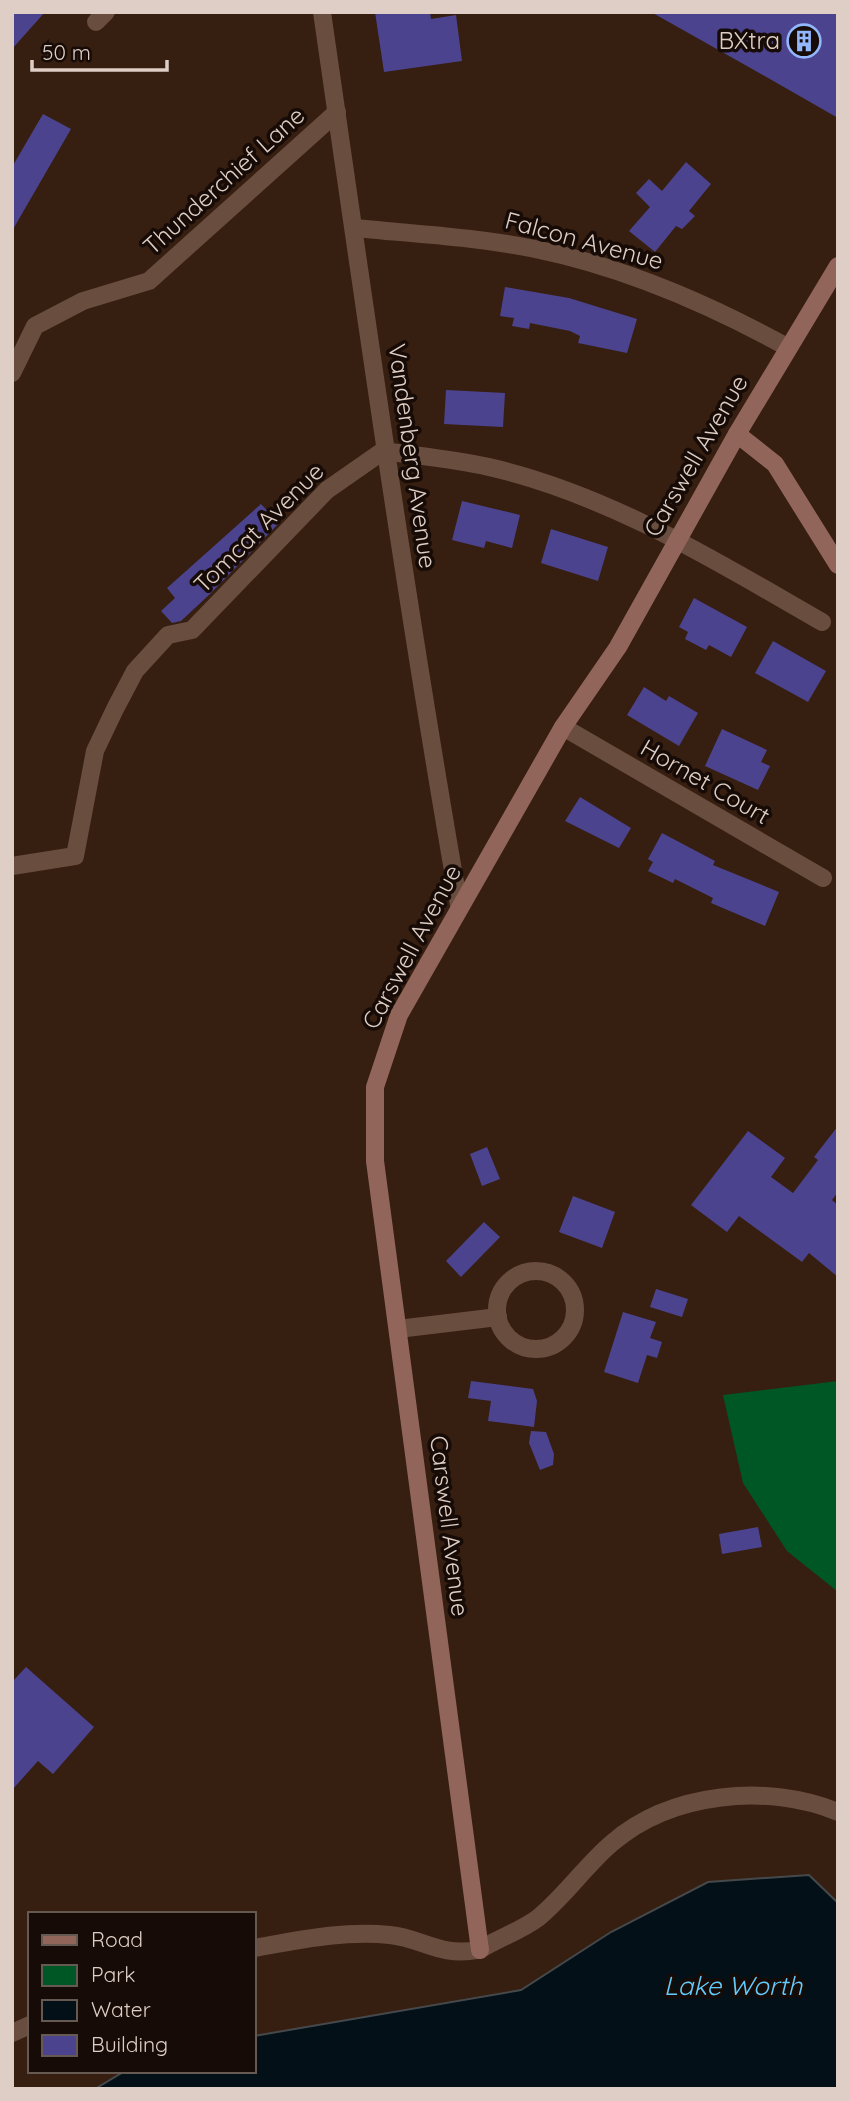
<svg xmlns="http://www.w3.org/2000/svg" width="850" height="2101" font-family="Quicksand,sans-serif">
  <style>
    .green { fill: #005726 }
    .water { fill: #041017; stroke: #45494b; stroke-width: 2 }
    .building { fill: #4c438f }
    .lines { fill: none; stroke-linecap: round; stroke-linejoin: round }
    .street { stroke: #694d3e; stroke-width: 18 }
    .secondary { stroke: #92655a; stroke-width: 18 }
    .labels { text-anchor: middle; stroke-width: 7; stroke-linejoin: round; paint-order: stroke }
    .poi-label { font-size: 24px; fill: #decec5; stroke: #160b06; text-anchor: end }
    .street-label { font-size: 24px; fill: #decec5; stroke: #160b06 }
    .water-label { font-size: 26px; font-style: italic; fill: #61ccfd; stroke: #160b06 }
  </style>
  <rect width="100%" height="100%" fill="#361e10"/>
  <!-- green -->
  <path class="green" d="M838,1381V1592L787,1551L743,1483L723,1395Z"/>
  <!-- water -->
  <path class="water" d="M809,1875L838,1903V2089H95L125,2071H254V2036L521,1990L611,1932L708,1882Z"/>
  <!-- building -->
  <g class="building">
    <path d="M12,12H45L12,49Z"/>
    <path d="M375,12H430L431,19L456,15L462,61L384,72Z"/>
    <path d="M651,12H838V118L754,70Z"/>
    <path d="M43,114L71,129L12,231V167Z"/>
    <path d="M686,162L711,184L689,211L695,216L682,229L676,226L655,252L629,231L650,207L636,193L649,179L662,191Z"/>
    <path d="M505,287L569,298L637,319L627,353L578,343L580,336L570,331L530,323L529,329L512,326L514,318L500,316Z"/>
    <path d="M446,390L505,393L503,427L444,424Z"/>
    <path d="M462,501L520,515L512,548L486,541L484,548L452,540Z"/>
    <path d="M261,504L279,523L211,593L181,621L172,623L161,611L175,598L167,588Z"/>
    <path d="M551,529L608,547L598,581L541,563Z"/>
    <path d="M694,598L747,627L731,657L709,645L706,650L685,639L688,632L679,627Z"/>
    <path d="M773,641L826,671L808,702L755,673Z"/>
    <path d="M644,687L666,701L669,696L698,713L679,746L627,715Z"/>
    <path d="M722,729L767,750L761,762L770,766L758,790L705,766Z"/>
    <path d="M580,797L631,828L619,848L565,821Z"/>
    <path d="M662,833L715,861L713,865L779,892L765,926L711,903L713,898L675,879L673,883L648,871L653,862L648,859Z"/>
    <path d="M838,1126V1192L832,1200L838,1205V1277L809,1253L802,1262L739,1216L727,1232L691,1205L748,1131L785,1158L771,1177L793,1193L818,1160L814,1157Z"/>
    <path d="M487,1147L500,1179L482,1186L470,1154Z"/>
    <path d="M573,1196L615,1212L602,1248L559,1232Z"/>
    <path d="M484,1222L500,1237L461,1277L446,1261Z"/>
    <path d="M656,1289L688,1299L682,1317L650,1307Z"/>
    <path d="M623,1312L656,1322L650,1338L662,1342L657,1358L647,1355L638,1383L604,1372Z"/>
    <path d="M471,1381L533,1389L537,1401L534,1427L488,1421L491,1401L468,1398Z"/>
    <path d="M531,1431L546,1432L554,1454L553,1465L540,1470L529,1443Z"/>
    <path d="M758,1527L762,1547L722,1554L719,1534Z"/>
    <path d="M26,1667L94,1727L53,1774L38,1761L12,1790V1682Z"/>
  </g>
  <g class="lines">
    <!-- street -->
    <g class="street">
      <path d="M322,12C365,311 407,608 459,905"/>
      <path d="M96,22L106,12"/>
      <path d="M355,228C415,234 476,237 535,249C624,267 707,303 787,347"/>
      <path d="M12,373L35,326L83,301L149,281L337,112"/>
      <path d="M563,727L823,878"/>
      <path d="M12,866L75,856L95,751L115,709L135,671L168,635L192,630L327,490L383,451C418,456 455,459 489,467C610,495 716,561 822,622"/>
      <circle cx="536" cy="1310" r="39"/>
      <path d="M398,1329L498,1317"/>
      <path d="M254,1948C299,1940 345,1930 390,1935C422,1938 439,1957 478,1950C483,1949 487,1945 492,1943C507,1935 523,1929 538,1918C565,1896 586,1865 612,1843C671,1792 768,1783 838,1812"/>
      <path d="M12,2033L30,2025"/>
    </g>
    <!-- secondary -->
    <g class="secondary">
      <path d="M737,434L775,464L838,565"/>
      <path d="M480,1950L375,1161V1087L399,1015L563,727L618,647L737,434L838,266"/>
    </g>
  </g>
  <!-- icons -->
  <defs>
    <symbol id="building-ring" viewBox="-11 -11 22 22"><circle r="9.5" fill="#160b06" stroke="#92b7fd" stroke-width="1.5"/><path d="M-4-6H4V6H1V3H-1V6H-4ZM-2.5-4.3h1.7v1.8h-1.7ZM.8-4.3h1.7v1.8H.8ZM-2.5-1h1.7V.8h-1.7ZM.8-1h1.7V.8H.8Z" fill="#92b7fd"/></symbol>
  </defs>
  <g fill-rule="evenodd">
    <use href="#building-ring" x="785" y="22" width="38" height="38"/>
  </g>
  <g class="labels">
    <!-- poi labels -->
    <g class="poi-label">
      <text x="780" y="49">BXtra</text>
    </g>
    <!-- street labels -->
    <g class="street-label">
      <text transform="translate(224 181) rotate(-42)" y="8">Thunderchief Lane</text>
      <text transform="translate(584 241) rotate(15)" y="8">Falcon Avenue</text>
      <text transform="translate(412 456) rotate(82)" y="8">Vandenberg Avenue</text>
      <text transform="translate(696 456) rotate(-60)" y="8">Carswell Avenue</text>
      <text transform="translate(259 528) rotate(-45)" y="8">Tomcat Avenue</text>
      <text transform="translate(705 782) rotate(30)" y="8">Hornet Court</text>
      <text transform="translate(412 947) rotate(-62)" y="8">Carswell Avenue</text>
      <text transform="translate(449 1526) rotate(83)" y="8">Carswell Avenue</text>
    </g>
    <!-- water labels -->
    <g class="water-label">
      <text x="733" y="1995">Lake Worth</text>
    </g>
  </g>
  <!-- border -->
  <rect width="850" height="2101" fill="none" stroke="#decec5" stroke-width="28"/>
  <!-- legend -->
  <rect x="28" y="1912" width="228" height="161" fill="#160b06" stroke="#665952" stroke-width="2"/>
  <rect x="42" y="1935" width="35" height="10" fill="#92655a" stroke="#665952" stroke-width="2"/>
  <text x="91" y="1947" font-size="21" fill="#decec5">Road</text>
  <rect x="42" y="1965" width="35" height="21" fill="#005726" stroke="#665952" stroke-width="2"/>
  <text x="91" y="1982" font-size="21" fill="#decec5">Park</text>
  <rect x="42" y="2000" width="35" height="21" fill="#041017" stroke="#665952" stroke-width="2"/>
  <text x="91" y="2017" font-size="21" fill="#decec5">Water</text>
  <rect x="42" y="2035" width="35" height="21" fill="#4c438f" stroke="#665952" stroke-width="2"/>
  <text x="91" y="2052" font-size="21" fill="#decec5">Building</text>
  <!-- scale -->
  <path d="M32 60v10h135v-10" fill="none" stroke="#decec5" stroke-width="3.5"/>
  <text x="42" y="60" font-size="21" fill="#decec5" stroke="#160b06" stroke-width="5" paint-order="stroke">50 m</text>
</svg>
